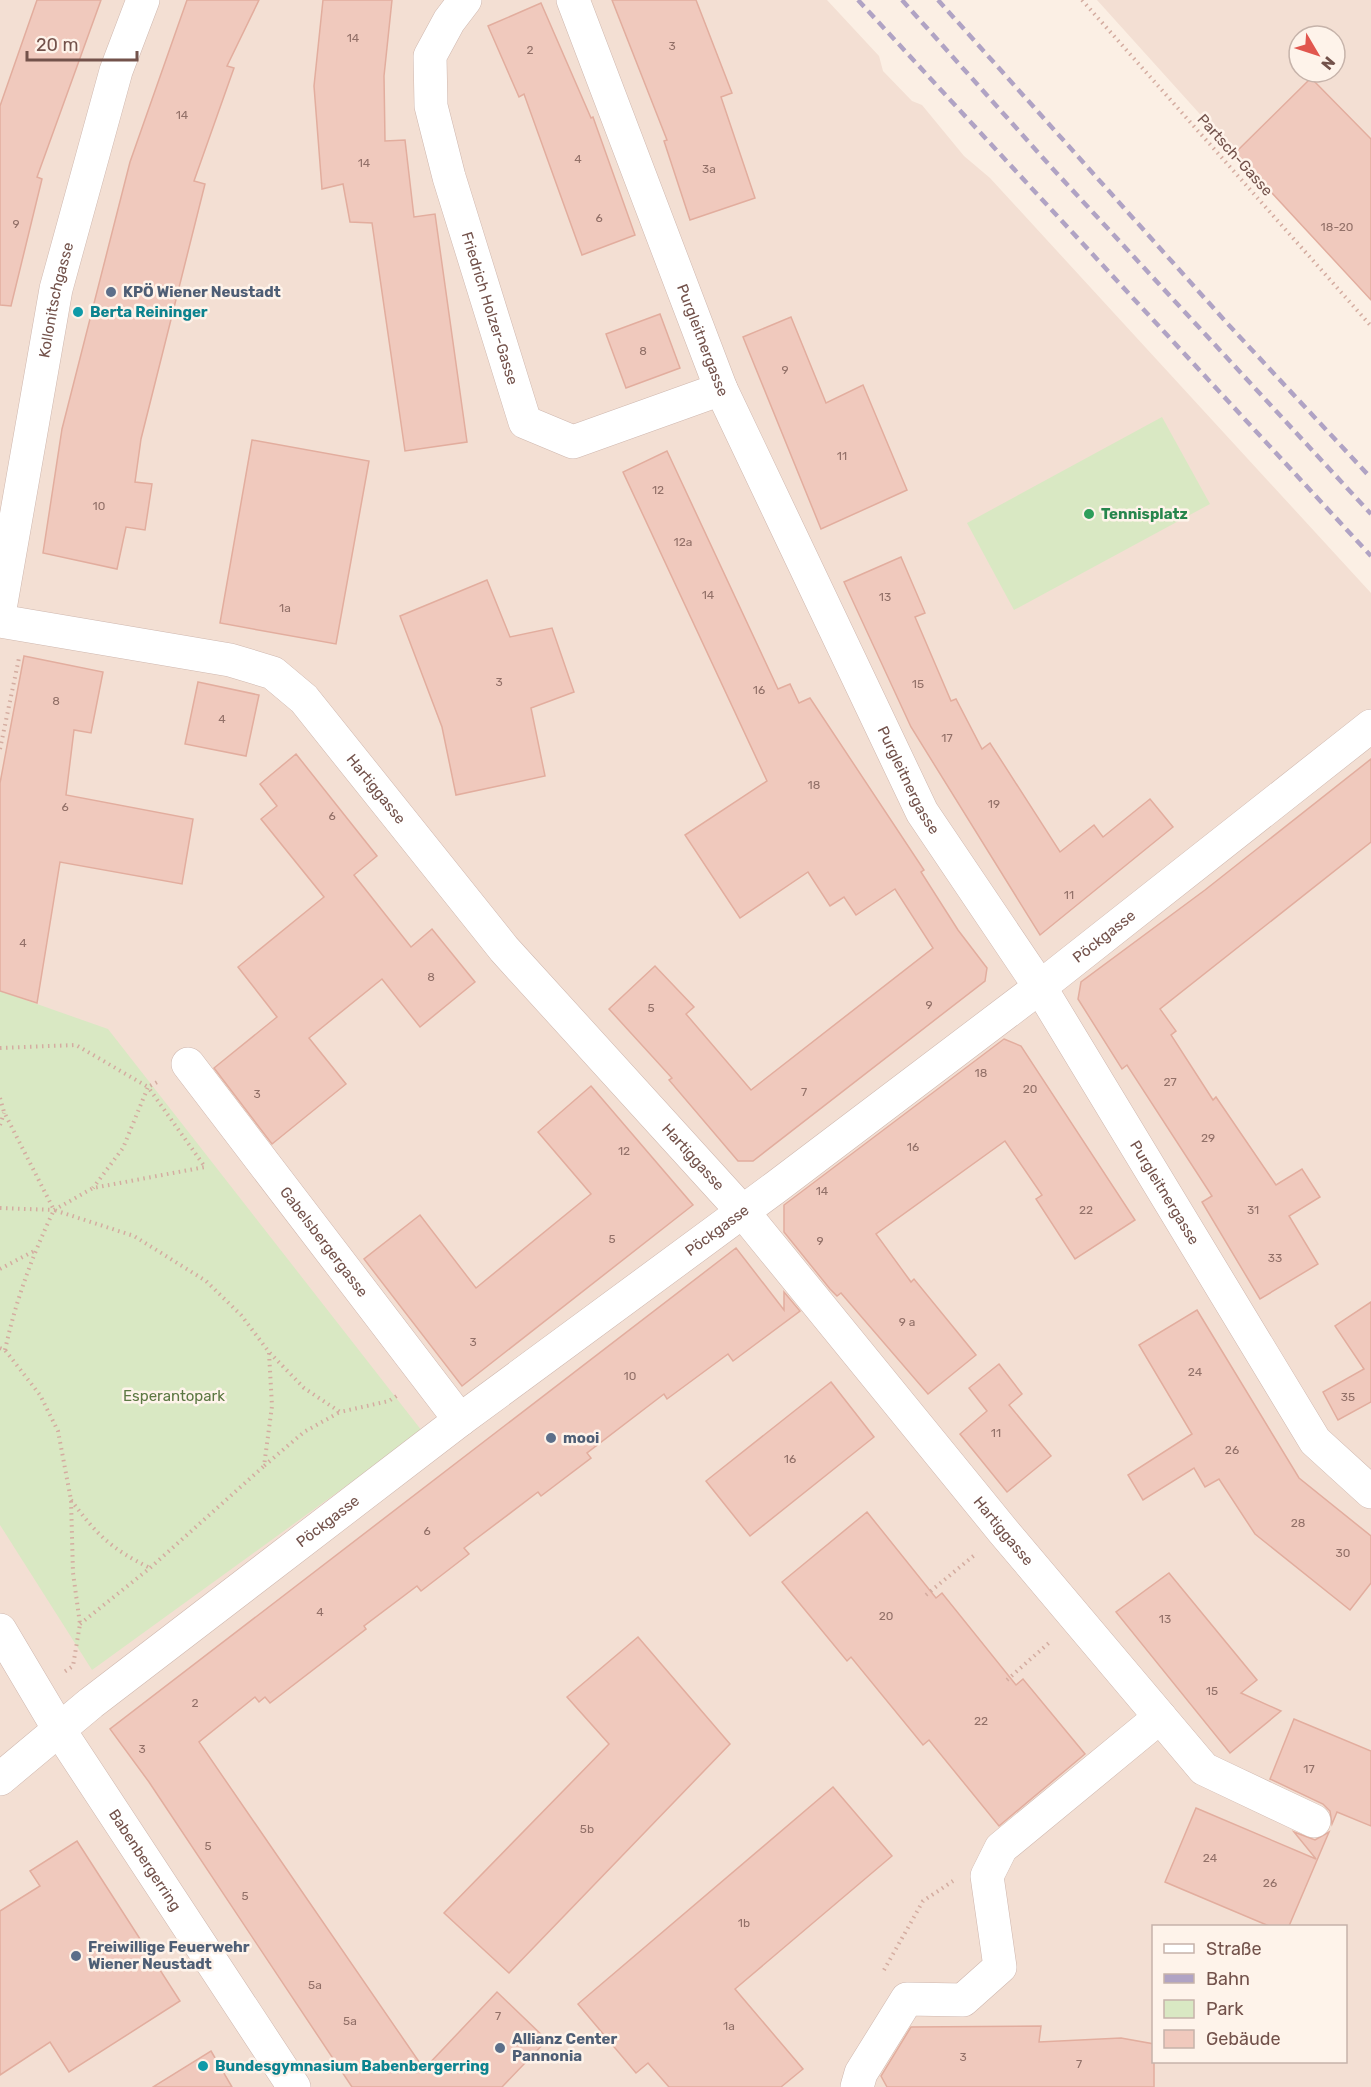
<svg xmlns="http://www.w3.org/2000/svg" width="1371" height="2087" font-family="Rubik,sans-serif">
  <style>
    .residential { fill: #f3dfd3; fill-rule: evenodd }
    .green { fill: #d9e8c3 }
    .building { fill: #f0c9bd; stroke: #e2ad9e; stroke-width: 1.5 }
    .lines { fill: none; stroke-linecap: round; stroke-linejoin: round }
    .minor-casing { stroke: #cfb7ae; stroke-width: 34 }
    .path { stroke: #d4aca0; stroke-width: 4; stroke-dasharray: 1.5 4.5; stroke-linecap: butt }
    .minor { stroke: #fff; stroke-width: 33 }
    .rail { stroke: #b0a3c4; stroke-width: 4.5; stroke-dasharray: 9 6; stroke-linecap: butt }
    .service-dot { fill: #5c6f8a; stroke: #fef3ea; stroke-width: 2 }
    .culture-dot { fill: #0f9aa8; stroke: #fef3ea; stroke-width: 2 }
    .leisure-dot { fill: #2e9e5b; stroke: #fef3ea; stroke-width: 2 }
    .labels { text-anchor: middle; stroke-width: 5; stroke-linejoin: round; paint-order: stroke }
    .number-label { font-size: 12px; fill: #927068 }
    .street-label { font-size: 15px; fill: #73524b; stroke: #fef3ea }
    .service-label { font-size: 15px; font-weight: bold; fill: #4e5e75; stroke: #fef3ea; text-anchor: start }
    .culture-label { font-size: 15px; font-weight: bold; fill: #0d838f; stroke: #fef3ea; text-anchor: start }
    .leisure-label { font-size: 15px; font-weight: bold; fill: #27864d; stroke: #fef3ea; text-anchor: start }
    .park-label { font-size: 15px; fill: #5c7843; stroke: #fef3ea }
  </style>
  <rect width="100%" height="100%" fill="#fbefe4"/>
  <!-- residential -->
  <g class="residential">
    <path d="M0,0H827L879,56L883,71L912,101L922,105L964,156L990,178L1371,593V2087H0ZM1154,1926H1346V2062H1154Z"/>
    <path d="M1097,0H1371V300L1235,153ZM1299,36H1335V72H1299Z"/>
  </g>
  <!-- green -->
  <g class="green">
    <path d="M1162,417L1210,504L1014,610L967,523Z"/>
    <path d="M0,991L108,1029L422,1431L92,1670L0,1525Z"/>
  </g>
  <!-- building -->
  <g class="building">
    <path d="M37,0H101L37,177L42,179L11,306L0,305V106Z"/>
    <path d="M187,0H259L227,66L234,68L194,181L205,184L141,439L135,482L152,484L145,530L126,527L117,569L43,553L62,429L130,162Z"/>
    <path d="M323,0H392L384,76L385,141L405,140L414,217L435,214L467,442L405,451L372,223L350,222L343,184L322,189L314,86Z"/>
    <path d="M612,0H696L732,93L721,97L755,198L690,220L664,141L667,140Z"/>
    <path d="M541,3L591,118L593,117L635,235L582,255L524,94L519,97L488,26Z"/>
    <path d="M1311,78L1371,139V300L1235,153Z"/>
    <path d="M660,314L680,368L626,388L606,334Z"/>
    <path d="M791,317L826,403L863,385L907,490L821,529L743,337Z"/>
    <path d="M252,440L369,461L336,644L220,623Z"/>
    <path d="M667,451L778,689L790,684L799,703L810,698L924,870L921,872L958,930L987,968L985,981L753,1161H738L669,1080L672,1078L609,1009L655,966L694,1007L686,1014L751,1090L933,948L895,889L856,915L844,897L830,906L808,872L740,918L685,835L767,781L623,472Z"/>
    <path d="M901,557L925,613L915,617L951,701L956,699L982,749L990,743L1060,852L1094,825L1103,837L1150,799L1173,827L1040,935L911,727L844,582Z"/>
    <path d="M487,580L510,637L552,628L574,692L531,708L545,776L456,795L442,727L400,616Z"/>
    <path d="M24,656L103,672L91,733L74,730L66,795L193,819L182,884L60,862L37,1003L0,991V783Z"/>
    <path d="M198,682L259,695L246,756L185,744Z"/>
    <path d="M296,754L377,856L354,875L411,947L432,929L475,982L420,1027L382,979L309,1038L346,1084L272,1144L214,1068L277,1017L238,967L324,897L261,819L277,806L260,784Z"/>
    <path d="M1371,759V842L1160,1009L1176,1031L1171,1035L1213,1100L1216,1097L1276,1185L1302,1169L1320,1197L1289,1216L1318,1264L1260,1299L1202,1202L1212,1196L1127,1065L1122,1069L1078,999L1081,982L1205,890Z"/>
    <path d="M1004,1039L1021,1046L1135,1220L1075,1259L1036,1199L1042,1195L1005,1141L876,1234L911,1282L914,1279L976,1355L928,1394L841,1293L837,1296L830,1289L784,1232V1205Z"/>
    <path d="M591,1086L693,1205L462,1386L364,1259L420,1215L476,1288L591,1194L538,1132Z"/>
    <path d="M736,1248L784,1310V1292L800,1311L733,1361L728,1354L667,1399L664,1394L587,1453L591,1458L541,1496L538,1492L464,1548L469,1554L421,1591L417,1586L364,1626L366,1629L270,1703L265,1697L259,1702L255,1697L199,1742L424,2069L497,1992L547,2040L502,2087H352L149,1782L110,1729Z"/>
    <path d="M1371,1302V1402L1338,1420L1323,1392L1364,1369L1335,1326Z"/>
    <path d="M1197,1310L1299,1478L1371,1536V1583L1350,1610L1255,1534L1219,1479L1205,1487L1194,1468L1143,1500L1128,1475L1192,1434L1139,1345Z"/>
    <path d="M999,1364L1022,1394L1009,1405L1051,1456L1007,1492L960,1434L987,1411L969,1388Z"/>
    <path d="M831,1382L874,1437L750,1536L706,1481Z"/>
    <path d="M867,1512L936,1598L942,1593L1016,1685L1023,1679L1085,1754L999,1826L929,1740L923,1745L851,1657L847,1661L782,1582Z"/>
    <path d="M1169,1573L1257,1680L1241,1693L1281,1711L1230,1753L1116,1612Z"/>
    <path d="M638,1637L730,1744L509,1973L444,1913L609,1744L567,1697Z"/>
    <path d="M1294,1719L1371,1751V1826L1337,1812L1332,1824L1330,1811L1323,1804L1270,1779Z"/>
    <path d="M833,1787L892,1856L735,1989L803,2069L781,2087H669L648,2063L636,2073L578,2004Z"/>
    <path d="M1196,1808L1316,1859L1294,1832L1315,1840L1329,1832L1289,1926H1269L1165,1882Z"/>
    <path d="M77,1841L180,2001L69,2072L50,2042L0,2075V1911L40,1886L30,1871Z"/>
    <path d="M1041,2026L1039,2042L1121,2038L1154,2044V2087H887L881,2076L911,2027Z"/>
    <path d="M211,2051L232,2087H153Z"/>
  </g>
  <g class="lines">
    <defs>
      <g id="minor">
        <path id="s1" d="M465,0L449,21L430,56L431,106L449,177L525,422L573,442L721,389"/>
        <path id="s2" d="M573,0L721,389L922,812L1040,987L1315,1441L1371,1492"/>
        <path id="s3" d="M0,609L56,289L116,71L143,0"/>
        <path id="s4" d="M0,621L230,660L273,673L304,699L504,949L743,1212L1003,1531L1204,1769L1314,1821"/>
        <path id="s5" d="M188,1064L460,1420"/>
        <path id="s6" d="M0,1630L60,1731L294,2087"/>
        <path id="s7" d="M0,1779L91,1703L460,1420L776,1187L1040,987L1371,726"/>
        <path d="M857,2087L861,2073L907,1999L963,2000L1000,1967L987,1876L1001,1848L1160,1717"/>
      </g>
    </defs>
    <!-- minor casing -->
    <use href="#minor" class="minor-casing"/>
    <!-- path -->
    <g class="path">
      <path d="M1082,0L1371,326"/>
      <path d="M0,749L19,658"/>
      <path d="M0,1048L76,1045L148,1087L159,1081"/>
      <path d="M0,1098L4,1112L54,1210"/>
      <path d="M0,1125L4,1113"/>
      <path d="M0,1208L54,1210L93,1188L205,1167L148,1087L123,1148L93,1188"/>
      <path d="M0,1269L34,1251"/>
      <path d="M0,1348L5,1350L40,1395L58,1431L71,1500L73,1573L80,1624L73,1666L64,1672"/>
      <path d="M5,1350C16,1300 32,1256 54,1210L134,1236L206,1281L241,1315L269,1352L304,1388L340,1412L389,1401L398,1395"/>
      <path d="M269,1353L272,1406L264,1466L304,1432L340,1412"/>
      <path d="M71,1500C97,1535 110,1548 150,1568"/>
      <path d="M926,1595L977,1553"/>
      <path d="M80,1624L150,1568L264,1466"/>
      <path d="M1007,1680L1051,1641"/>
      <path d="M884,1970L923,1901L953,1881"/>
    </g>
    <!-- minor -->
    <use href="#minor" class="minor"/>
    <!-- rail -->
    <g class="rail">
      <path d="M858,0L1371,556"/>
      <path d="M902,0L1052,168L1371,514"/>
      <path d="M938,0L1226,322L1371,478"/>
    </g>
  </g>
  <!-- markers -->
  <g class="service-dot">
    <circle cx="111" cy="292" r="6"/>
    <circle cx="551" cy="1438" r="6"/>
    <circle cx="76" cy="1956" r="6"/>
    <circle cx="500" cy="2048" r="6"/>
  </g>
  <g class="culture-dot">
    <circle cx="78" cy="312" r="6"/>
    <circle cx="203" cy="2066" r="6"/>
  </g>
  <circle class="leisure-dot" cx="1089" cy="514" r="6"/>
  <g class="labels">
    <!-- number labels -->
    <g class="number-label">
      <text x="353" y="42">14</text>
      <text x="672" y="50">3</text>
      <text x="530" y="54">2</text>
      <text x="182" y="119">14</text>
      <text x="578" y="163">4</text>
      <text x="364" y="167">14</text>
      <text x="709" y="173">3a</text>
      <text x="599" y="222">6</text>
      <text x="16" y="228">9</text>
      <text x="1337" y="231">18-20</text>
      <text x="643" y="355">8</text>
      <text x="785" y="374">9</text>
      <text x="842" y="460">11</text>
      <text x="658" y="494">12</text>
      <text x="99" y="510">10</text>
      <text x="683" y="546">12a</text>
      <text x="708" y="599">14</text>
      <text x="885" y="601">13</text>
      <text x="285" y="612">1a</text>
      <text x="499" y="686">3</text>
      <text x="918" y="688">15</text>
      <text x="759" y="694">16</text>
      <text x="56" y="705">8</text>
      <text x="222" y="723">4</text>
      <text x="947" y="742">17</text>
      <text x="814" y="789">18</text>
      <text x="994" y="808">19</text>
      <text x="65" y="811">6</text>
      <text x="332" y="820">6</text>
      <text x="1069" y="899">11</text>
      <text x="23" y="947">4</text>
      <text x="431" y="981">8</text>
      <text x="929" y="1009">9</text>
      <text x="651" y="1012">5</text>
      <text x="981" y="1077">18</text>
      <text x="1170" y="1086">27</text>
      <text x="1030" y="1093">20</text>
      <text x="804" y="1096">7</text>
      <text x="257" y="1098">3</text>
      <text x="1208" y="1142">29</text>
      <text x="913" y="1151">16</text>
      <text x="624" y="1155">12</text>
      <text x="822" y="1195">14</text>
      <text x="1086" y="1214">22</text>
      <text x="1253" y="1214">31</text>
      <text x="612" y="1243">5</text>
      <text x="820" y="1245">9</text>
      <text x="1275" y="1262">33</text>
      <text x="907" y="1326">9 a</text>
      <text x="473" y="1346">3</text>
      <text x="1195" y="1376">24</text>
      <text x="630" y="1380">10</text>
      <text x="1348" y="1401">35</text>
      <text x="996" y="1437">11</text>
      <text x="1232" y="1454">26</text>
      <text x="790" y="1463">16</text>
      <text x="1298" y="1527">28</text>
      <text x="427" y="1535">6</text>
      <text x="1343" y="1557">30</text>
      <text x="320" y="1616">4</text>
      <text x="886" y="1620">20</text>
      <text x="1165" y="1623">13</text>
      <text x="1212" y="1695">15</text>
      <text x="195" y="1707">2</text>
      <text x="981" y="1725">22</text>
      <text x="142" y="1753">3</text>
      <text x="1309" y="1773">17</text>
      <text x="587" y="1833">5b</text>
      <text x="208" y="1850">5</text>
      <text x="1210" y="1862">24</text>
      <text x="1270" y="1887">26</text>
      <text x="245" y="1900">5</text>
      <text x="744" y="1927">1b</text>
      <text x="315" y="1989">5a</text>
      <text x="498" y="2020">7</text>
      <text x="350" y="2025">5a</text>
      <text x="729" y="2030">1a</text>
      <text x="963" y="2061">3</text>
      <text x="1079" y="2068">7</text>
    </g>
    <!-- street labels -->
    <g class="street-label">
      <text transform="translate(1235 155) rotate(48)" y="5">Partsch-Gasse</text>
      <text dy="5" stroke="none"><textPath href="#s3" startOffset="314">Kollonitschgasse</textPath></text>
      <text dy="5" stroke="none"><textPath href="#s1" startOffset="327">Friedrich Holzer-Gasse</textPath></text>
      <text dy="5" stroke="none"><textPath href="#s2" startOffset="364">Purgleitnergasse</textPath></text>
      <text dy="5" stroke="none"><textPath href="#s2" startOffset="850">Purgleitnergasse</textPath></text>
      <text dy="5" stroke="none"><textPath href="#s4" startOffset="434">Hartiggasse</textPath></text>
      <text dy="5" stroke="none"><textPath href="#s7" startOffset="1389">Pöckgasse</textPath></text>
      <text dy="5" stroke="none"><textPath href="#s4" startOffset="920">Hartiggasse</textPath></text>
      <text dy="5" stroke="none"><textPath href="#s2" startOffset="1336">Purgleitnergasse</textPath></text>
      <text dy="5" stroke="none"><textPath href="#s7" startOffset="903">Pöckgasse</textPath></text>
      <text dy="5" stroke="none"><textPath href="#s5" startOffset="224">Gabelsbergergasse</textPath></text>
      <text dy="5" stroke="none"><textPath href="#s7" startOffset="417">Pöckgasse</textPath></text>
      <text dy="5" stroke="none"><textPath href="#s4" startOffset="1406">Hartiggasse</textPath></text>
      <text dy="5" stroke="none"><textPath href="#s6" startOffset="272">Babenbergerring</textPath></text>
    </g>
    <!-- service labels -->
    <g class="service-label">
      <text x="123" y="297">KPÖ Wiener Neustadt</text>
      <text x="563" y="1443">mooi</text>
      <text x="88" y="1952">Freiwillige Feuerwehr<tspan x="88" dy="17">Wiener Neustadt</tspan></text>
      <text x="512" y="2044">Allianz Center<tspan x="512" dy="17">Pannonia</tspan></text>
    </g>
    <!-- culture labels -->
    <g class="culture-label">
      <text x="90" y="317">Berta Reininger</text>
      <text x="215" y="2071">Bundesgymnasium Babenbergerring</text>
    </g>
    <!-- leisure labels -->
    <g class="leisure-label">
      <text x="1101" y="519">Tennisplatz</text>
    </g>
    <!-- park labels -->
    <g class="park-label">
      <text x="174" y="1401">Esperantopark</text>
    </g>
  </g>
  <!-- legend -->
  <rect x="1152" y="1925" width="195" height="138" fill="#fef3ea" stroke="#c6b3aa" stroke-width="1.5"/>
  <rect x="1164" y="1944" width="30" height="9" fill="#ffffff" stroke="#c6b3aa" stroke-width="1.5"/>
  <text x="1206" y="1955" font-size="18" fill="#73524b">Straße</text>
  <rect x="1164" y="1974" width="30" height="9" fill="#b0a3c4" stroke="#c6b3aa" stroke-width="1.5"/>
  <text x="1206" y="1985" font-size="18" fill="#73524b">Bahn</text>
  <rect x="1164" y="2000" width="30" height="18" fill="#d9e8c3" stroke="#c6b3aa" stroke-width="1.5"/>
  <text x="1206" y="2015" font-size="18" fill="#73524b">Park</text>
  <rect x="1164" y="2030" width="30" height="18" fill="#f0c9bd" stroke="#c6b3aa" stroke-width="1.5"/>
  <text x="1206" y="2045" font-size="18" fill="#73524b">Gebäude</text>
  <!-- north arrow -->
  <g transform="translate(1317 54) rotate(129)"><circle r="28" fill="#fef3ea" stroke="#c6b3aa" stroke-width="1.5"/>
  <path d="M0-4.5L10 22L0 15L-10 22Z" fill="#e1564e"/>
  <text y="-9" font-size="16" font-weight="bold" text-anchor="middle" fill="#73524b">N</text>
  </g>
  <!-- scale -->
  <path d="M27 51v9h110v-9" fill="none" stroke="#73524b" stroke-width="3"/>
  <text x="36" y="51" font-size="18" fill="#73524b" stroke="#fef3ea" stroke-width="4.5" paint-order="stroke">20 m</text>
</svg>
